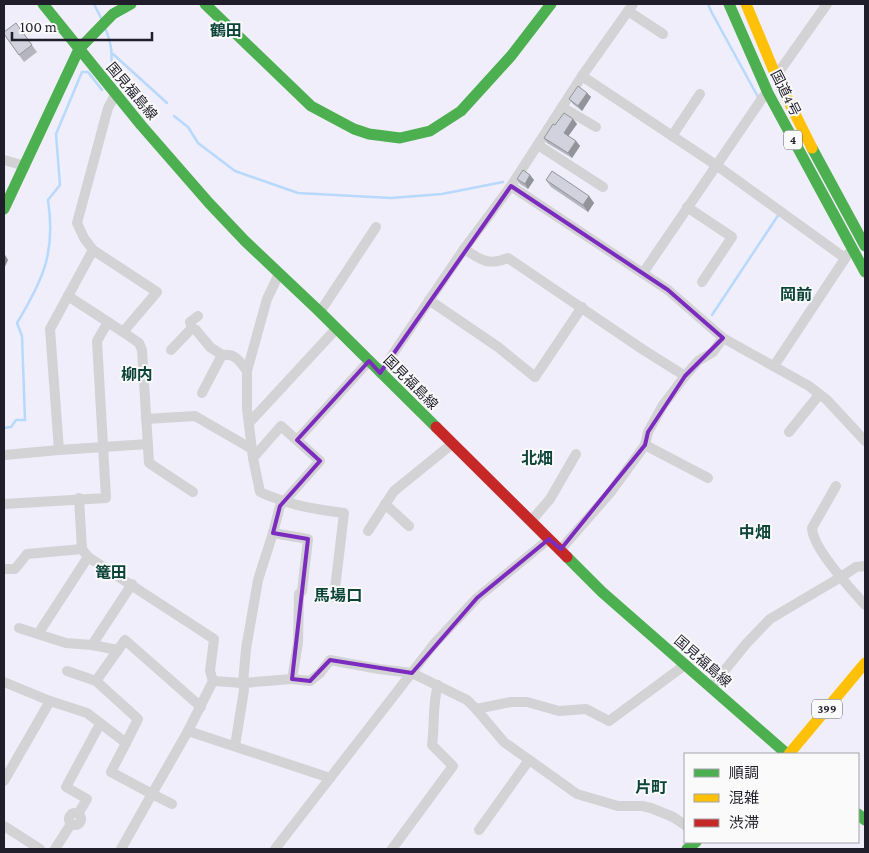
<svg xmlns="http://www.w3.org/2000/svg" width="869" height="853" font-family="'Crimson Pro','Noto Sans JP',serif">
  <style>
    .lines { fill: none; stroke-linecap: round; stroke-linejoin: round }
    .stream { stroke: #b7d9fb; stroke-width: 2.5 }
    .street { stroke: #d3d2d5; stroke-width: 10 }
    .fast { stroke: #4caf50; stroke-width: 11 }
    .slow { stroke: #ffc107; stroke-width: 11 }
    .jam { stroke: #c62828; stroke-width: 11 }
    .wall { fill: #b5b5bf }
    .shaded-wall { fill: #93939b }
    .building { fill: #d2d2de; stroke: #93939b }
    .marked { fill: none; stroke: #7b2cbf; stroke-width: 4; stroke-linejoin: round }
    .labels { text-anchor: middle; stroke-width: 4; stroke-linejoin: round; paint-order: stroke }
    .shield { fill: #fafafa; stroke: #616068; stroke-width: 1 }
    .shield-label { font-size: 12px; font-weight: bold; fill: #201e2a }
    .street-label { font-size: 14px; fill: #201e2a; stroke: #fafafa }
    .quarter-label { font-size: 16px; font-weight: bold; fill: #0c4438; stroke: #fafafa }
  </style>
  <rect width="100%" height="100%" fill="#f0eefa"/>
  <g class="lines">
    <!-- stream -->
    <g class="stream">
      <path d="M94,4L102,20"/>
      <path d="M708,4L712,13L758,97"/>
      <path d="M105,28C113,45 112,58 111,77"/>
      <path d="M113,54L167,103"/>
      <path d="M174,116L188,127L198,143L235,171L298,193L391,198L442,194L503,182"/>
      <path d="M712,315L779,214"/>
      <path d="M4,428L11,427L16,420H25L22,336L17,323C43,280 56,252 48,200L60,185L56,134L82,72H88L102,90"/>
    </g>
    <!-- street -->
    <g class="street">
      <path d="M628,11L663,34"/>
      <path d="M582,76L716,165L845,258"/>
      <path d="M776,76L827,4"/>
      <path d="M562,107L596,127"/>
      <path d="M672,136L700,94"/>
      <path d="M538,145L603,187"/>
      <path d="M4,160L25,166"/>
      <path d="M511,186L668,290L723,338L809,386L827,400L865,441"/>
      <path d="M687,207L732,237L702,282"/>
      <path d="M464,249C482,260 486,266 508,258L642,349L685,376"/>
      <path d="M643,273L763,97L768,93"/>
      <path d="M278,276L267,299L247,371V409L253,458L260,492C289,505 312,509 344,513L334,597"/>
      <path d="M68,296L108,322"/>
      <path d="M429,300L498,347L535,377L582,307"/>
      <path d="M320,312L376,227"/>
      <path d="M192,328L190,322L198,316"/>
      <path d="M123,332L139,343L142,350L149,463L193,492"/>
      <path d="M171,350L192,328L196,330L210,347L222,355C235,353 240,361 247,371"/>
      <path d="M774,366L848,254"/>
      <path d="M380,373L464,249L511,186L582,76L633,4"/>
      <path d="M202,393L222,355"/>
      <path d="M146,419L195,416L252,449"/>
      <path d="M249,423L336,329"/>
      <path d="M789,432L819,395"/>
      <path d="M297,440L369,361"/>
      <path d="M645,445L708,478"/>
      <path d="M59,450L148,444"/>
      <path d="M4,455L59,450L50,329L93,250"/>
      <path d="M253,458L281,426L320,461L280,506L273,533"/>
      <path d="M836,486L812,528C813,549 851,589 865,605"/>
      <path d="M79,498L82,549L88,557L214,639L210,671L213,681L243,683L292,679L310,681L320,673L330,660L379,669L412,673L467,700L476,709L504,742L577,794L618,806H642L651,808L673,817L685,825"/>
      <path d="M4,504L106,498L97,341L108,322L123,332L157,292L93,250L84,238L77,223L108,108L115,95"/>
      <path d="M385,504L409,526"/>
      <path d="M531,521L550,499L576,454"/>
      <path d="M368,531L394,491L452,444"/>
      <path d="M561,549L610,493L645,445L648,432L663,405L685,376L698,361L713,352L723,338"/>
      <path d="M4,569H15L27,554L82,549"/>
      <path d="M19,628L66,643L92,645L132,584"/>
      <path d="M38,634L88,557"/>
      <path d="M92,645L118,650"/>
      <path d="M67,671L96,681L138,719L126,743"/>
      <path d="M96,681L125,640L201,707"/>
      <path d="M4,682L50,701L87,713L126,743L111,772L152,794L188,731L330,778"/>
      <path d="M711,687L746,644L770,619L841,577L856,567L865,566"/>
      <path d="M476,709L511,702H527L559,711L586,709L609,721L685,665"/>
      <path d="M188,731L213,681"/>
      <path d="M235,746L244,690L243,683L246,649L258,580L273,533L308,539L302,591L299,594L298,643L292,679"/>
      <path d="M4,781L50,701"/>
      <circle cx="75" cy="819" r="6"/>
      <path d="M78,814L87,799L66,787L100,724"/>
      <path d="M4,826L40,849"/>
      <path d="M479,830L529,760"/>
      <path d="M55,849L71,824"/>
      <path d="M121,849L152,794L172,804"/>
      <path d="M275,849L434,644L477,598L549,539"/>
      <path d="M392,849L453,766L432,745C435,725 432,705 438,685"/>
    </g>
    <!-- fast -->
    <g class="fast">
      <path d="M43,4L141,125L209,203L245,241L320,312L436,427"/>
      <path d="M205,4L311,106L354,129L369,134L400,138L430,131L461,111L511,56L551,4"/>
      <path d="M729,4L768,93L865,272"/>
      <path d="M812,148L865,246"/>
      <path d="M4,209L79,49L113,14L131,4"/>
      <path d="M567,557L602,592L787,754"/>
      <path d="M858,814L865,820"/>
      <path d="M687,849L696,842"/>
    </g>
    <!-- slow -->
    <g class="slow">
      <path d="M746,4L776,76L812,148"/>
      <path d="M789,754L865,663"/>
    </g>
    <!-- jam -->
    <path class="jam" d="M436,427L567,557"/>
  </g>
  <!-- wall -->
  <g class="wall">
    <path d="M16,23L37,52L24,62L4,34Z"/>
    <path d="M587,93L591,97L582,111L573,104L569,99Z"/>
    <path d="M573,119L577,124L568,136L576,141L580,146L572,158L547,143L544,138L555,125Z"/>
    <path d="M530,175L534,180L528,189L520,184L517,179Z"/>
    <path d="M546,180L589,196L594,203L588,212L551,187Z"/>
  </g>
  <!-- shaded-wall -->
  <g class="shaded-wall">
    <path d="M587,93L591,97L582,111L578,106Z"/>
    <path d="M573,119L577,124L567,138L564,133Z"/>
    <path d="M576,141L580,146L572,158L568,153Z"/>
    <path d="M530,175L534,180L528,189L525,184Z"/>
    <path d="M589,196L594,203L588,212L583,205Z"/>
    <path d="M4,253L8,260L4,269Z"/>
  </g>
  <!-- building -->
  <g class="building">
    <path d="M16,23L32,45L19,55L4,34V32Z"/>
    <path d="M578,86L587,93L578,106L569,99Z"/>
    <path d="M564,113L573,119L564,133L576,141L568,153L544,138L553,124L555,125Z"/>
    <path d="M523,170L530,175L525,184L517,179Z"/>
    <path d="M552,171L589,196L583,205L546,180Z"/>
  </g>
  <!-- marked area -->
  <path class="marked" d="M511,186L668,290L723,338L685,376L648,432L645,445L561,549L549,539L477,598L412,673L330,660L310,681L292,679L308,539L273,533L280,506L320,461L297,440L369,361L380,373Z"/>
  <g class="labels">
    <!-- shield labels -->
    <g class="shield">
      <rect x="784" y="130.5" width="18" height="19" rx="4"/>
      <rect x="812" y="699.5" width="30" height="19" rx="4"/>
    </g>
    <g class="shield-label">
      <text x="793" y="144">4</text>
      <text x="827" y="713">399</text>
    </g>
    <!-- street labels -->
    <g class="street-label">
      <text transform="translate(132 91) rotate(50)" y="5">国見福島線</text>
      <text transform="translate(786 93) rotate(63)" y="5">国道4号</text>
      <text transform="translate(411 382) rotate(45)" y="5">国見福島線</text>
      <text transform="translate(703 661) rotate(41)" y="5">国見福島線</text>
    </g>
    <!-- quarter labels -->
    <g class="quarter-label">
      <text x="226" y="36">鶴田</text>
      <text x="796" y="300">岡前</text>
      <text x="137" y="380">柳内</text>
      <text x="537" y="464">北畑</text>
      <text x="755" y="538">中畑</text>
      <text x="111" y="578">篭田</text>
      <text x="338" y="601">馬場口</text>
      <text x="651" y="793">片町</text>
    </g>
  </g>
  <!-- border -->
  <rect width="869" height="853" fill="none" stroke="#201e2a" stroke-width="10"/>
  <!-- legend -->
  <rect x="684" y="753" width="175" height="90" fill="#fafafa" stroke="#a3a2a7"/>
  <rect x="694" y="769" width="25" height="8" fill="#4caf50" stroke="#a3a2a7"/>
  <text x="729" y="778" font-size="15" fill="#201e2a">順調</text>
  <rect x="694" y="794" width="25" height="8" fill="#ffc107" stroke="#a3a2a7"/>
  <text x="729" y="803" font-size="15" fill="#201e2a">混雑</text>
  <rect x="694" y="819" width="25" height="8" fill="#c62828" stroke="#a3a2a7"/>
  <text x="729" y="828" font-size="15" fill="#201e2a">渋滞</text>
  <!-- scale -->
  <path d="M12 32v8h140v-8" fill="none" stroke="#201e2a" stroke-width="2.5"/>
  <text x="20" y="32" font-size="15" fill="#201e2a" stroke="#fafafa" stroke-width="4" paint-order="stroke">100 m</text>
</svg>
